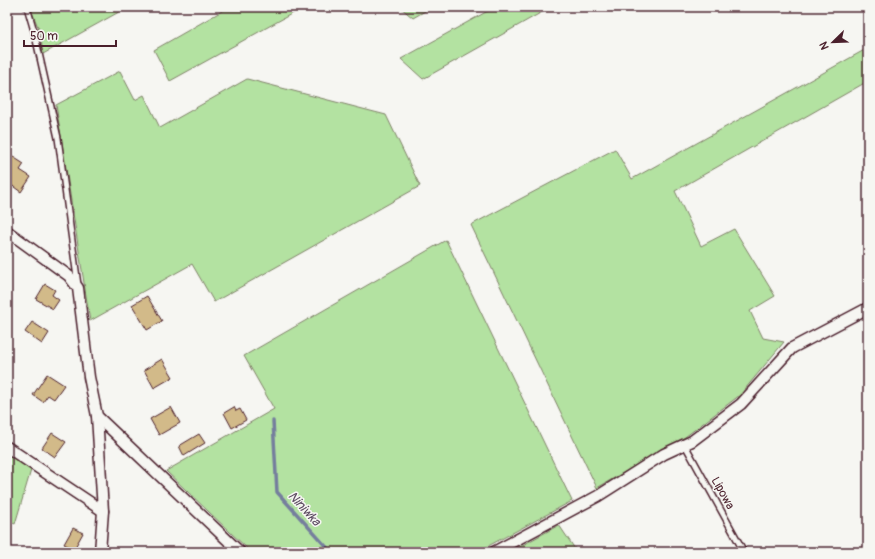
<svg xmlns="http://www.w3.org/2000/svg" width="875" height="559" font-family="Pangolin,sans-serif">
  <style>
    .green { fill: #b3e2a1; stroke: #7e8066 }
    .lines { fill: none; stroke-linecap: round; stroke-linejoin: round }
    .stream { stroke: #747e9d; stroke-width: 3.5 }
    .building { fill: #d2ba89; stroke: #4a1f2b }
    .lane-casing { stroke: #4a1f2b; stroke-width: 8 }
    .street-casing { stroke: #4a1f2b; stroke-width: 13 }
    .lane { stroke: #f6f6f2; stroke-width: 5 }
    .street { stroke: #f6f6f2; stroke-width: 10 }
    .labels { text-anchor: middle; stroke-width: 3; stroke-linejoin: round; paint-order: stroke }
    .street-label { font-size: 12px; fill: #4a1f2b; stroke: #f6f6f2 }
    .water-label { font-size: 13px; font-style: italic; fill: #5f4e64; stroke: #f6f6f2 }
  </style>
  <rect width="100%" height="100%" fill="#f6f6f2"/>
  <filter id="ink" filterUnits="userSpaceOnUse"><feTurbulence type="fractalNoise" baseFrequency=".025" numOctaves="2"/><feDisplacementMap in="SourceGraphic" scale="8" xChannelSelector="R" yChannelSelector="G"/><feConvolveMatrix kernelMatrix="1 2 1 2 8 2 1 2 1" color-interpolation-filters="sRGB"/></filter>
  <g filter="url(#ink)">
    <!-- green -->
    <g class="green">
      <path d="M30,7H128L43,54L40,32Z"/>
      <path d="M229,7H304L170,81L154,50Z"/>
      <path d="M400,7H432L413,18Z"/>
      <path d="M495,7H551L423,79L401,59Z"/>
      <path d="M868,48V81L675,191L701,246L734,229L775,296L750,311L763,338L784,342L740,395L685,437L597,488L471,225L615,149L632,179Z"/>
      <path d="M120,71L135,100L144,95L160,128L247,79L386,115L420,186L214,302L192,264L90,321L56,105Z"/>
      <path d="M446,240L572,501L477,552H251L166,471L274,409L244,356Z"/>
      <path d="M7,454L31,470L15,524L7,520Z"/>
      <path d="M559,525L577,552H510Z"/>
    </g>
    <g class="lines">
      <!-- stream -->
      <path class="stream" d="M273,421L277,492L330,551L334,552"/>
    </g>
    <!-- building -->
    <g class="building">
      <path d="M7,153L24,164L20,170L31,177L21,192L7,182Z"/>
      <path d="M45,284L55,290L52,295L59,300L53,309L36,299Z"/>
      <path d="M147,296L162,321L147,330L132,305Z"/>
      <path d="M32,322L49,333L42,344L25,332Z"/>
      <path d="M162,359L173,377L154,388L144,370Z"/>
      <path d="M47,374L64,385L54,399L48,395L43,402L33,395Z"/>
      <path d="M171,407L180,423L159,435L150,419Z"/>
      <path d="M234,407L236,411L240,409L246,420L232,428L224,413Z"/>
      <path d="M52,433L66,442L55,457L42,448Z"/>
      <path d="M199,434L205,443L184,456L179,446Z"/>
      <path d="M73,528L83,533L74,549L64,544Z"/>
    </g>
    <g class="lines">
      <defs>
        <g id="lane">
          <path d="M27,7L34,31L58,138L78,285"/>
          <path d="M685,445L744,552"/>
        </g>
        <g id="street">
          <path d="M7,231L69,276L78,288L89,377L97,416L240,552"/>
          <path d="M97,416L103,511L100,552"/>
          <path d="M7,447L103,511"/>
          <path d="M494,552L598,496L664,454L692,441L741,404L792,348L868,308"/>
        </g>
      </defs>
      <!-- lane casing -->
      <use href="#lane" class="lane-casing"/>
      <!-- street casing -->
      <use href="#street" class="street-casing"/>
      <!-- lane -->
      <use href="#lane" class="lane"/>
      <!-- street -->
      <use href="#street" class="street"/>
    </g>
  </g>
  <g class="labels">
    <!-- street labels -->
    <g class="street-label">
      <text transform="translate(723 493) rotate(61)" y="4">Lipowa</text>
    </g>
    <!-- water labels -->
    <g class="water-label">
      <text transform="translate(305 508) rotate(48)" y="5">Niniwka</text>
    </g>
  </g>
  <!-- margin -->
  <rect width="875" height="559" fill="none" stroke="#f6f6f2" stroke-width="24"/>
  <rect x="12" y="12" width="851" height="535" fill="none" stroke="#4a1f2b" stroke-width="1.5" filter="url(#ink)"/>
  <!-- north arrow -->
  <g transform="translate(833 42) rotate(247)" stroke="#f6f6f2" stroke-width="3" paint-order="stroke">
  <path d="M0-3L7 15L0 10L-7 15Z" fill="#4a1f2b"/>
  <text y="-6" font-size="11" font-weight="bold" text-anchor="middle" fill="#4a1f2b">N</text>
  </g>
  <!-- scale -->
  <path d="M24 40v6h92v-6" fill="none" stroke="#4a1f2b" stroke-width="2"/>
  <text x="30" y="40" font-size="12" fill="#4a1f2b" stroke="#f6f6f2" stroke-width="3" paint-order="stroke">50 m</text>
</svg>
